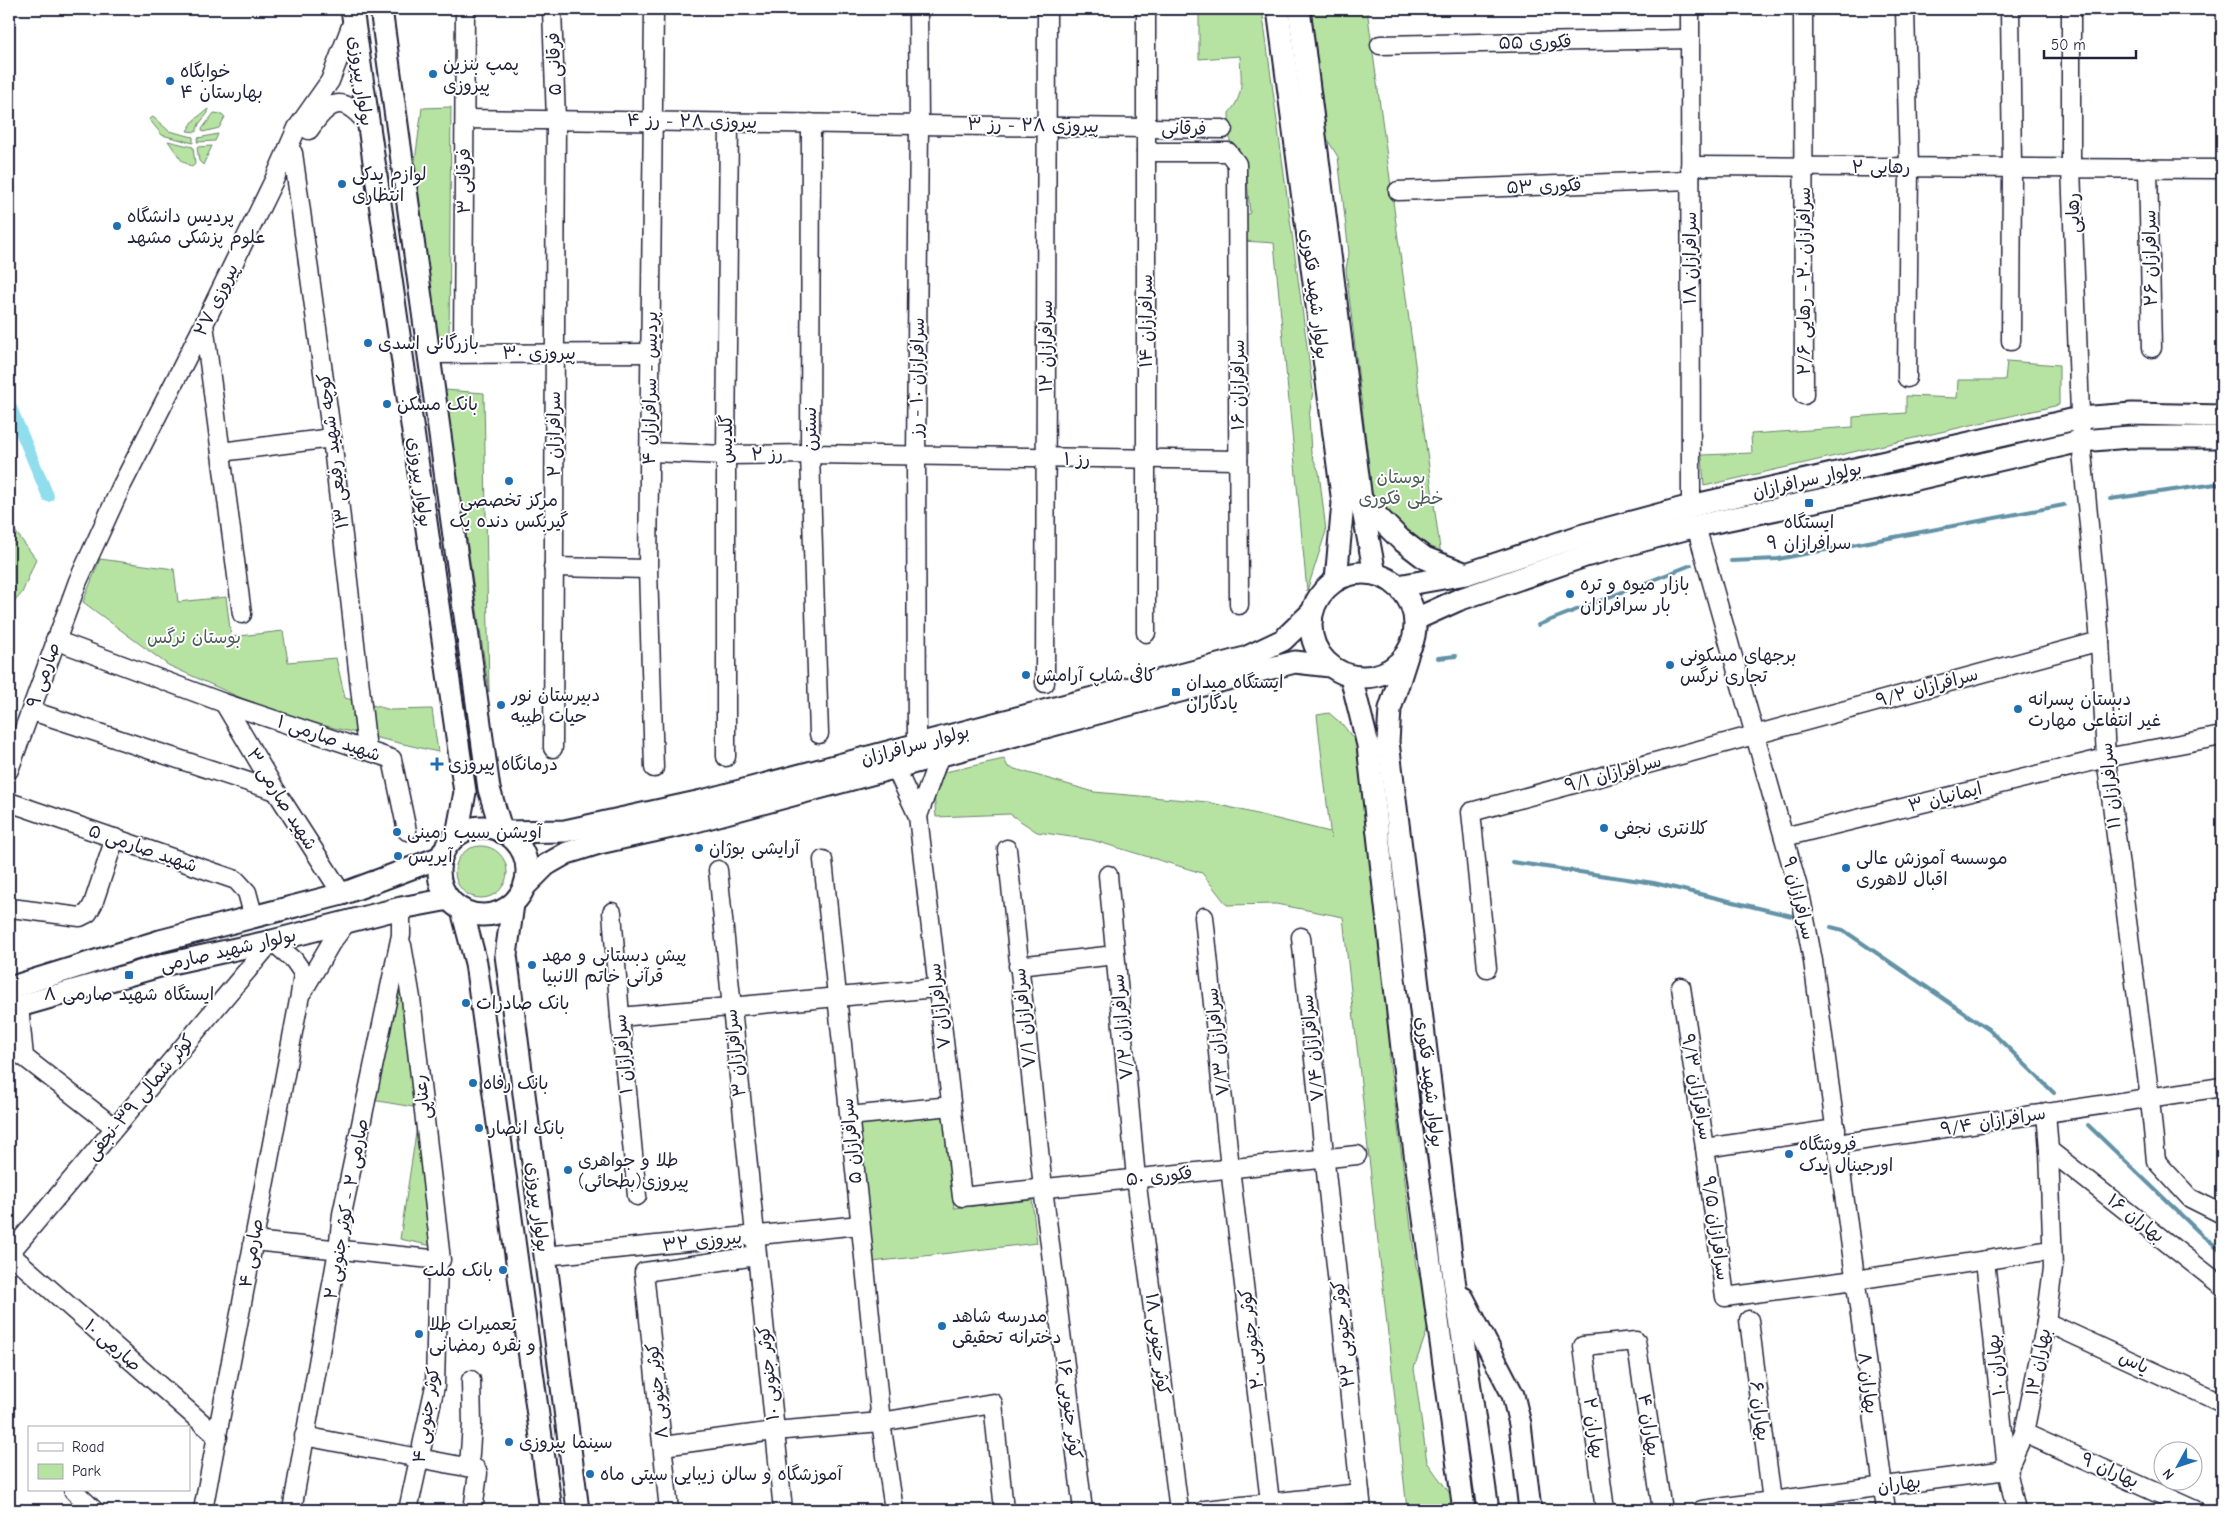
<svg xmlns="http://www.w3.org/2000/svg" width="2231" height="1519" font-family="'Comic Neue','Playpen Sans Arabic',sans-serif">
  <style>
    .green { fill: #b6e3a2; stroke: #6c826e }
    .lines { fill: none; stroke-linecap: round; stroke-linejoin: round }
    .stream { stroke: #6392a6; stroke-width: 4 }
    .canal { stroke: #8fdded; stroke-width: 12 }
    .minor-casing { stroke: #22223b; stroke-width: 21 }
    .major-casing { stroke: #22223b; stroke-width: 25 }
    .minor { stroke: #fff; stroke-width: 18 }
    .major { stroke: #fff; stroke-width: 21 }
    .poi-dot { fill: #1f6fb2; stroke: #fff; stroke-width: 2 }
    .labels { text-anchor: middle; stroke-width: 4; stroke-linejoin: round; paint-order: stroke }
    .street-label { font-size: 18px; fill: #22223b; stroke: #fff }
    .poi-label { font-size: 18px; fill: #22223b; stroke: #fff; text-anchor: start }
    .park-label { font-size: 18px; fill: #4e5c5a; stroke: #fff }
  </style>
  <rect width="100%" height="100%" fill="#fff"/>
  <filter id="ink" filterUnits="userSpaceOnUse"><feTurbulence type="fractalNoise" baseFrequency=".02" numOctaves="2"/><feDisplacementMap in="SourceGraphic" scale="10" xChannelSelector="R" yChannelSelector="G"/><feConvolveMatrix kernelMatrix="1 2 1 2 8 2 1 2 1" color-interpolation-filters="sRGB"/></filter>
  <g filter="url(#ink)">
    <!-- green -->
    <g class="green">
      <path d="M1199,9H1262L1313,391L1309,417L1311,453L1319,472L1326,531L1307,591L1274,243L1244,241L1243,217L1250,213L1245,158L1237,147L1230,145L1229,113C1245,94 1241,80 1240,56L1199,59Z"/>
      <path d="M1311,9H1367L1441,556L1406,533L1373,502L1346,269L1349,253L1338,157L1327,139Z"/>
      <path d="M451,107L449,346H435L415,161L422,108Z"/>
      <path d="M208,109V113L199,124L196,132L187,131L194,120Z"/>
      <path d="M214,113L222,114L225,117L219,128L203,132L202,129Z"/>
      <path d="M153,117L169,131L193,137V143L162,135L149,119Z"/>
      <path d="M218,134L215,141L197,142L198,138Z"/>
      <path d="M168,141L193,147L195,164L192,167L182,161Z"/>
      <path d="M212,146L203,165L199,161L197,147Z"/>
      <path d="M2007,361L2059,365V405L1704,486L1702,455L1752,453L1751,434L1853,427V417L1906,413V396L1957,398L1958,380H2005Z"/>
      <path d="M445,390L484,393L489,692Z"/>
      <path d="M9,523L36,559L22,593L9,608V569L12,566L9,561Z"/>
      <path d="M100,559L174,569L178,602L226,597L231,637L283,631L288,662L336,658L345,698L391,710L432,709L438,752L313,723L250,702L168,665L83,602Z"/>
      <path d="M1329,713L1343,725L1356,742L1391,1024L1389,1058L1416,1266L1426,1298L1430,1322L1414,1368L1427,1462L1451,1495L1453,1510H1407L1343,917L1276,904L1227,905L1202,873L1092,840L1037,832L1010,814L936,817L934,793L945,772L1004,759L1008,767L1094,792L1208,802L1330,832L1331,839L1317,715Z"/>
      <circle cx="481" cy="872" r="26"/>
      <path d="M394,985L405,993L419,1108L372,1100Z"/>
      <path d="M942,1104L954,1208L1032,1200L1037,1243L872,1262L855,1113Z"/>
      <path d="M419,1113L437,1247L400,1239Z"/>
    </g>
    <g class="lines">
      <!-- stream -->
      <g class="stream">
        <path d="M2110,499L2216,484L2222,486"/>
        <path d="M1731,561L1778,559L2064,505"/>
        <path d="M1538,625L1691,565"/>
        <path d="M1438,658L1456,656"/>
        <path d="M1512,862L1654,883L1796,917"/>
        <path d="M1831,927L1843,930L1991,1031L2054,1093"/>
        <path d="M2088,1125L2202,1235L2222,1251"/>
      </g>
      <!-- canal -->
      <path class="canal" d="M9,403L48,496"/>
      <defs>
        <g id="minor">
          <path d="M552,9L556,120L553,748"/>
          <path d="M654,9L648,569L654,768"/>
          <path d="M1690,9L1691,506"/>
          <path d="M1803,9L1804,395"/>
          <path d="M1905,9L1909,167L1907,378"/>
          <path d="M2010,9L2012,167L2011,341"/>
          <path d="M2071,9V167L2081,441L2100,641L2106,758L2150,1099L2156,1161L2190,1198L2222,1214"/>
          <path d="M1380,45L1690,39"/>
          <path d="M465,119L1223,129"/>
          <path d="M811,123L810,454L819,734"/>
          <path d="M309,130C330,99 343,94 368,125"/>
          <path d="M1146,152H1228L1237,164L1239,605"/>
          <path d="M293,153L332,438L367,750"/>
          <path d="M1690,166L2222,169"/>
          <path d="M2148,168L2152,348"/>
          <path d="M1398,191L1690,180"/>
          <path d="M204,324L242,614"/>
          <path d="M463,353L465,9"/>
          <path d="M428,354L650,353"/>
          <path d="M221,452L332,438"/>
          <path d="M649,452L726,455L810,454L1238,460"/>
          <path d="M1696,526L1801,898L1813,961L1886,1510"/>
          <path d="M553,567L648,569"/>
          <path d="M1146,633V9"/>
          <path d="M55,640L224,703L392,759L407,831"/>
          <path d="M1045,683L1047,9"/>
          <path d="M224,703L276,791L342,894"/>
          <path d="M32,711L276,791"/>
          <path d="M917,745L916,456L919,123L918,9"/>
          <path d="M726,757V455L729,122"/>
          <path d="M895,767L918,816L962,1197L1357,1155"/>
          <path d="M9,770L78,581L121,487L204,324L274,180L297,128L330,81L353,21"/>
          <path d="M9,802L236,880L247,892L254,918"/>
          <path d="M918,816L940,755"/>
          <path d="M1784,837L2106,758L2222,736"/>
          <path d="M1007,849L1043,1188L1083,1510"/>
          <path d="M823,860L881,1422L894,1510"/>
          <path d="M718,870L783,1510"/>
          <path d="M1108,875L1136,1178L1179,1510"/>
          <path d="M11,908L80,917L88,913L93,904L115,838"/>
          <path d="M612,912L620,1017L637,1196"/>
          <path d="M1204,917L1230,1168L1271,1510"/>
          <path d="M1301,937L1362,1510"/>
          <path d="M1018,966L1115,955"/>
          <path d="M1487,968L1471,812L2100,641"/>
          <path d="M1681,987L1705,1148L1836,1129"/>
          <path d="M303,991L331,943L347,922"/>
          <path d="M19,1006L24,1057"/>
          <path d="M620,1017L936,988"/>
          <path d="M9,1048L24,1057L114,1127"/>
          <path d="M849,1116L951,1106"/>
          <path d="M1837,1144L2222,1087"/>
          <path d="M1705,1148L1725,1297L1855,1280L2052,1250"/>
          <path d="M2049,1150L2222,1286"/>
          <path d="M253,1241L441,1260L411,998L402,945"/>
          <path d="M9,1253L218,1437"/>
          <path d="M9,1254L272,941L294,960L303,973L300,995L203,1510"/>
          <path d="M544,1256L860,1225"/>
          <path d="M1985,1260L2007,1470L2016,1510"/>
          <path d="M1749,1320L1772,1501"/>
          <path d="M2046,1322L2222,1403"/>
          <path d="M2024,1433L2195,1510"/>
          <path d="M304,1436L476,1469L478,1473L473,1510"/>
          <path d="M663,1446L774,1431L881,1422L993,1403L1004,1510"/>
          <path d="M469,1467L472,1424L471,1380"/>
          <path d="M2007,1470L2024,1433L2046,1322L2053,1268L2049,1150L2046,1112"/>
          <path d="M73,1490L94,1510"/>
          <path d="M292,1510L338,1250L342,1214L401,935V908"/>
          <path d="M408,1510L435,1386L438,1260"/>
          <path d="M669,1510L644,1272L756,1256"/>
          <path d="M1205,1510L1360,1493"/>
          <path d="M1605,1510L1583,1346L1636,1341L1662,1510"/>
          <path d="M1702,1510L2007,1470"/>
        </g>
        <g id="major">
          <path d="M352,9L465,792L457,835"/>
          <path d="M381,9L489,789L502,832"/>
          <path d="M1278,9L1343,503L1336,580"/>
          <path d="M1299,9L1361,500L1375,574"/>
          <path d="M1361,500L1400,539L1425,558L1466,574"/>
          <circle cx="1363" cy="625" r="52"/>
          <path d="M1398,586L1466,574L1580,536L1691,506L2080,418L2132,414L2222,416"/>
          <path d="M1416,619L1458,600L1585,556L1696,526L1882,487L2081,441L2129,437H2222"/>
          <path d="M1407,656L1390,709L1388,742L1454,1279L1488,1510"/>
          <path d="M1351,677L1368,745L1408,1102L1464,1510"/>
          <circle cx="483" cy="871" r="44"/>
          <path d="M502,832L565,831L702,801L1245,658L1283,640L1312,612"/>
          <path d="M525,886L546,865L567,853L599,843L685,824L1176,692L1295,662L1330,666"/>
          <path d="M513,904L506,955L578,1510"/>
          <path d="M462,910L476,963L551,1510"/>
          <path d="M9,988L160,941L342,894L441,857"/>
          <path d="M9,1009L167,964L272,941L401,908L449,899"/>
          <path d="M1463,1298L1513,1395L1520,1424L1530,1510"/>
        </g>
      </defs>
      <!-- minor casing -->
      <use href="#minor" class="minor-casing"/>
      <!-- major casing -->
      <use href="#major" class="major-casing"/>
      <!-- minor -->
      <use href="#minor" class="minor"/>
      <!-- major -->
      <use href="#major" class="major"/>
    </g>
  </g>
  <!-- markers -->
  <g class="poi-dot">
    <circle cx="433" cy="74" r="5"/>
    <circle cx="170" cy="81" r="5"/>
    <circle cx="342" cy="184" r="5"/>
    <circle cx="117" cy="226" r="5"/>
    <circle cx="368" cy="343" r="5"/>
    <circle cx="387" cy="404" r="5"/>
    <circle cx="509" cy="481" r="5"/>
    <rect x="1804" y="498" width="10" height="10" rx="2.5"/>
    <circle cx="1570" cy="594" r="5"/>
    <circle cx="1670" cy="665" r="5"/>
    <circle cx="1026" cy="675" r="5"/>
    <rect x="1171" y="687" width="10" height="10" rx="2.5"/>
    <circle cx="501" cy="705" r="5"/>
    <circle cx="2018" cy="709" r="5"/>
    <path d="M434.5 756.5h5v5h5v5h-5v5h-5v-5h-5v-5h5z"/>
    <circle cx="1604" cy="828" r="5"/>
    <circle cx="397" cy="832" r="5"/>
    <circle cx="699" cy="848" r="5"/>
    <circle cx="398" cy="856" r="5"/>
    <circle cx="1846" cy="868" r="5"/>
    <circle cx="532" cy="965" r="5"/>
    <rect x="124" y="970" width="10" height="10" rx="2.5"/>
    <circle cx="466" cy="1003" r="5"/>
    <circle cx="473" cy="1083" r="5"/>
    <circle cx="479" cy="1128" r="5"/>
    <circle cx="1789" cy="1154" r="5"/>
    <circle cx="568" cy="1170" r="5"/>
    <circle cx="503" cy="1270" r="5"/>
    <circle cx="942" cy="1326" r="5"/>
    <circle cx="419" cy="1334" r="5"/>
    <circle cx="509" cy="1442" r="5"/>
    <circle cx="590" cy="1474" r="5"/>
  </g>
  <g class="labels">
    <!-- street labels -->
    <g class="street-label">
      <text transform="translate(1535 42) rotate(-1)" y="6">فکوری ۵۵</text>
      <text transform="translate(554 64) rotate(-92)" y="6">فرقانی ۵</text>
      <text transform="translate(361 81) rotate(82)" y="6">بولوار پیروزی</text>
      <text transform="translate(692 121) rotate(1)" y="6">پیروزی ۲۸ - رز ۴</text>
      <text transform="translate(1033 125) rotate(1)" y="6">پیروزی ۲۸ - رز ۳</text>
      <text transform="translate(1184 128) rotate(2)" y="6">فرقانی</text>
      <text x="1881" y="173">رهایی ۲</text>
      <text transform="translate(464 181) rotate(-90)" y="6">فرقانی ۳</text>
      <text transform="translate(1544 186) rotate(-2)" y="6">فکوری ۵۳</text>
      <text transform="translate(2073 213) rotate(-92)" y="6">رهایی</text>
      <text transform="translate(1690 258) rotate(-90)" y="6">سرافرازان ۱۸</text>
      <text transform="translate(2150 258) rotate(-91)" y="6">سرافرازان ۲۶</text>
      <text transform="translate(1804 281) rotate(-90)" y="6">سرافرازان ۲۰ - رهایی ۲/۶</text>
      <text transform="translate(1315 294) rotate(83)" y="6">بولوار شهید فکوری</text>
      <text transform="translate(216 300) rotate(-64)" y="6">پیروزی ۲۷</text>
      <text transform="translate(1146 321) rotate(-90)" y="6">سرافرازان ۱۴</text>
      <text transform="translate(1046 346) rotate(-90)" y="6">سرافرازان ۱۲</text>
      <text x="539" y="359">پیروزی ۳۰</text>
      <text transform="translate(917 377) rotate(-89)" y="6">سرافرازان ۱۰ - رز</text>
      <text transform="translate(1238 385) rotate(-90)" y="6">سرافرازان ۱۶</text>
      <text transform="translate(650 388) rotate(-89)" y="6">پردیس - سرافرازان ۴</text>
      <text transform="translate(810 429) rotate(-90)" y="6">نسترن</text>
      <text transform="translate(554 434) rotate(-90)" y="6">سرافرازان ۲</text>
      <text transform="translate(726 439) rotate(-90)" y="6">گلدیس</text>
      <text transform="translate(333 451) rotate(-97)" y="6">کوچه شهید رفیعی ۱۳</text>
      <text transform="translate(767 454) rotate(-1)" y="6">رز ۲</text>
      <text transform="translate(1077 459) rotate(1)" y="6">رز ۱</text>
      <text transform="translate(1807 480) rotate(-13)" y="6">بولوار سرافرازان</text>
      <text transform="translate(420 482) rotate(82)" y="6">بولوار پیروزی</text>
      <text transform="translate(43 675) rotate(-71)" y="6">صارمی ۹</text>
      <text transform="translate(1927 687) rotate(-15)" y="6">سرافرازان ۹/۲</text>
      <text transform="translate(329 738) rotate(19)" y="6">شهید صارمی ۱</text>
      <text transform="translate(915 745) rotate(-15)" y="6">بولوار سرافرازان</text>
      <text transform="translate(1613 773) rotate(-15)" y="6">سرافرازان ۹/۱</text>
      <text transform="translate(2110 786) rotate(-96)" y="6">سرافرازان ۱۱</text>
      <text transform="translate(1945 797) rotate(-14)" y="6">ایمانیان ۳</text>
      <text transform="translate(282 799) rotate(58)" y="6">شهید صارمی ۳</text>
      <text transform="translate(143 848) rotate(19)" y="6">شهید صارمی ۵</text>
      <text transform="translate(1799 898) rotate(76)" y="6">سرافرازان ۹</text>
      <text transform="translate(228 950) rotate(-13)" y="6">بولوار شهید صارمی</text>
      <text transform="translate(939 1006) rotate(-97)" y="6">سرافرازان ۷</text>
      <text transform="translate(1024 1018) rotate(-96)" y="6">سرافرازان ۷/۱</text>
      <text transform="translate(1122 1027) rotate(-95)" y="6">سرافرازان ۷/۲</text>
      <text transform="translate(1217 1042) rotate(-96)" y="6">سرافرازان ۷/۳</text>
      <text transform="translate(1312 1048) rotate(-96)" y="6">سرافرازان ۷/۴</text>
      <text transform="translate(735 1053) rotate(-96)" y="6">سرافرازان ۳</text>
      <text transform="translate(623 1054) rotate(-95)" y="6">سرافرازان ۱</text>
      <text transform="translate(1430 1082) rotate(83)" y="6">بولوار شهید فکوری</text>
      <text transform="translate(1697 1087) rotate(80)" y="6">سرافرازان ۹/۳</text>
      <text transform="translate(140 1097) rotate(-50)" y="6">کوثر شمالی ۳۹-نجفی</text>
      <text transform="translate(422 1097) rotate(-97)" y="6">رعناپی</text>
      <text transform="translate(1993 1121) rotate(-9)" y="6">سرافرازان ۹/۴</text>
      <text transform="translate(851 1141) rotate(-96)" y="6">سرافرازان ۵</text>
      <text transform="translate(1159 1176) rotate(-6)" y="6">فکوری ۵۰</text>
      <text transform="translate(538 1207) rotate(83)" y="6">بولوار پیروزی</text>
      <text transform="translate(346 1209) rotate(-80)" y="6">صارمی ۲ - کوثر جنوبی ۲</text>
      <text transform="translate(2136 1218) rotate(38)" y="6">بهاران ۱۶</text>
      <text transform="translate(1716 1228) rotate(82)" y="6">سرافرازان ۹/۵</text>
      <text transform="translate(702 1241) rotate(-6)" y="6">پیروزی ۳۲</text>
      <text transform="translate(251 1253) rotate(-80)" y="6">صارمی ۴</text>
      <text transform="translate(1343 1334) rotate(-96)" y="6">کوثر جنوبی ۲۲</text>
      <text transform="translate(1251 1339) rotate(-97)" y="6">کوثر جنوبی ۲۰</text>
      <text transform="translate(1158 1344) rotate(83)" y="6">کوثر جنوبی ۱۸</text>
      <text transform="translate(113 1345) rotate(41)" y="6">صارمی ۱۰</text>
      <text transform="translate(2038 1362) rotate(-79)" y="6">بهاران ۱۲</text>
      <text transform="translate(2134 1362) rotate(25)" y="6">یاس</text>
      <text transform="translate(1996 1365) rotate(-96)" y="6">بهاران ۱۰</text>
      <text transform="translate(768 1373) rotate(-96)" y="6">کوثر جنوبی ۱۰</text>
      <text transform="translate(1868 1383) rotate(83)" y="6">بهاران ۸</text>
      <text transform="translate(657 1391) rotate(-96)" y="6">کوثر جنوبی ۸</text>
      <text transform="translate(1070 1409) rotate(83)" y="6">کوثر جنوبی ۱۶</text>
      <text transform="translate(1760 1411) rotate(83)" y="6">بهاران ۶</text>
      <text transform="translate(426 1415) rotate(-81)" y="6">کوثر جنوبی ۴</text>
      <text transform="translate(1649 1425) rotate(81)" y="6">بهاران ۴</text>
      <text transform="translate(1594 1428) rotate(82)" y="6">بهاران ۲</text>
      <text transform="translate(2110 1470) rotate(24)" y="6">بهاران ۹</text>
      <text transform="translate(1899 1484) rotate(-8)" y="6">بهاران</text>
    </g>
    <!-- poi labels -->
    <g class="poi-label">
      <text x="443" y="70">پمپ بنزین<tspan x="443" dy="21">پیروزی</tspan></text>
      <text x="180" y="77">خوابگاه<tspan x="180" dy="21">بهارستان ۴</tspan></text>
      <text x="352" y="180">لوازم یدکی<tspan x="352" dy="21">انتظاری</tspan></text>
      <text x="127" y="222">پردیس دانشگاه<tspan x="127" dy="21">علوم پزشکی مشهد</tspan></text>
      <text x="378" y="349">بازرگانی اسدی</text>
      <text x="397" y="410">بانک مسکن</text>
      <text x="509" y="506" text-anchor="middle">مرکز تخصصی<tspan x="509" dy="21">گیربکس دنده یک</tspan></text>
      <text x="1809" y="528" text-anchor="middle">ایستگاه<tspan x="1809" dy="21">سرافرازان ۹</tspan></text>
      <text x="1580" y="590">بازار میوه و تره<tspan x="1580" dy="21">بار سرافرازان</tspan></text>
      <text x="1680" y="661">برجهای مسکونی<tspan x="1680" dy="21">تجاری نرگس</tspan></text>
      <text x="1036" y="681">کافی شاپ آرامش</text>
      <text x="1186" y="688">ایستگاه میدان<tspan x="1186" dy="21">یادگاران</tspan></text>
      <text x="511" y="701">دبیرستان نور<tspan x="511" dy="21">حیات طیبه</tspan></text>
      <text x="2028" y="705">دبستان پسرانه<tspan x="2028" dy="21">غیر انتفاعی مهارت</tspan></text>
      <text x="448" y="770">درمانگاه پیروزی</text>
      <text x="1614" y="834">کلانتری نجفی</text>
      <text x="407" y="838">آویشن سیب زمینی</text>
      <text x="709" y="854">آرایشی بوژان</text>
      <text x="408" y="862">آیریس</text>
      <text x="1856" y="864">موسسه آموزش عالی<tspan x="1856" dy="21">اقبال لاهوری</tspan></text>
      <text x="542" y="961">پیش دبستانی و مهد<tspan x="542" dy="21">قرآنی خاتم الانبیا</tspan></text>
      <text x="129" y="1000" text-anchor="middle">ایستگاه شهید صارمی ۸</text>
      <text x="476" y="1009">بانک صادرات</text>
      <text x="483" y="1089">بانک رفاه</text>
      <text x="489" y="1134">بانک انصار</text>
      <text x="1799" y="1150">فروشگاه<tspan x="1799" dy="21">اورجینال یدک</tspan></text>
      <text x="578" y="1166">طلا و جواهری<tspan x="578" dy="21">پیروزی(بطحائی)</tspan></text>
      <text x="493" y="1276" text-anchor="end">بانک ملت</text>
      <text x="952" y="1322">مدرسه شاهد<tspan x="952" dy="21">دخترانه تحقیقی</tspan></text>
      <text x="429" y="1330">تعمیرات طلا<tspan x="429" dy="21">و نقره رمضانی</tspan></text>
      <text x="519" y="1448">سینما پیروزی</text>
      <text x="600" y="1480">آموزشگاه و سالن زیبایی سیتی ماه</text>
    </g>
    <!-- park labels -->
    <g class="park-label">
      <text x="1401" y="483">بوستان<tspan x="1401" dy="21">خطی فکوری</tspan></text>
      <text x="194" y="643">بوستان نرگس</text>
    </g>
  </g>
  <!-- margin -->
  <rect width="2231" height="1519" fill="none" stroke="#fff" stroke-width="30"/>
  <rect x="15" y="15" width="2201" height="1489" fill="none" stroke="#22223b" stroke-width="2" filter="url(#ink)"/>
  <!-- legend -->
  <rect x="28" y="1426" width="162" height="65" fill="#ffffff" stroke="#a7a7b1"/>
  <rect x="38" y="1443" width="25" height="8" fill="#ffffff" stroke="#a7a7b1"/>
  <text x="72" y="1452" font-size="15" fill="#22223b">Road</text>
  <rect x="38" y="1464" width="25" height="15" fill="#b6e3a2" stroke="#a7a7b1"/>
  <text x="72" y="1476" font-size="15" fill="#22223b">Park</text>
  <!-- north arrow -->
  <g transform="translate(2178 1466) rotate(230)"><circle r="24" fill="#ffffff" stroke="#a7a7b1"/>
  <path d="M0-4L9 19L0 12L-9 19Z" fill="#1f6fb2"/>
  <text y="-8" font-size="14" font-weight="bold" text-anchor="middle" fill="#22223b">N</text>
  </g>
  <!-- scale -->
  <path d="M2044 50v8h92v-8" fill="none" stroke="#22223b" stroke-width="2.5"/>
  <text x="2051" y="50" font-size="15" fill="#22223b" stroke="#ffffff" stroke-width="4" paint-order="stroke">50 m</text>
</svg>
